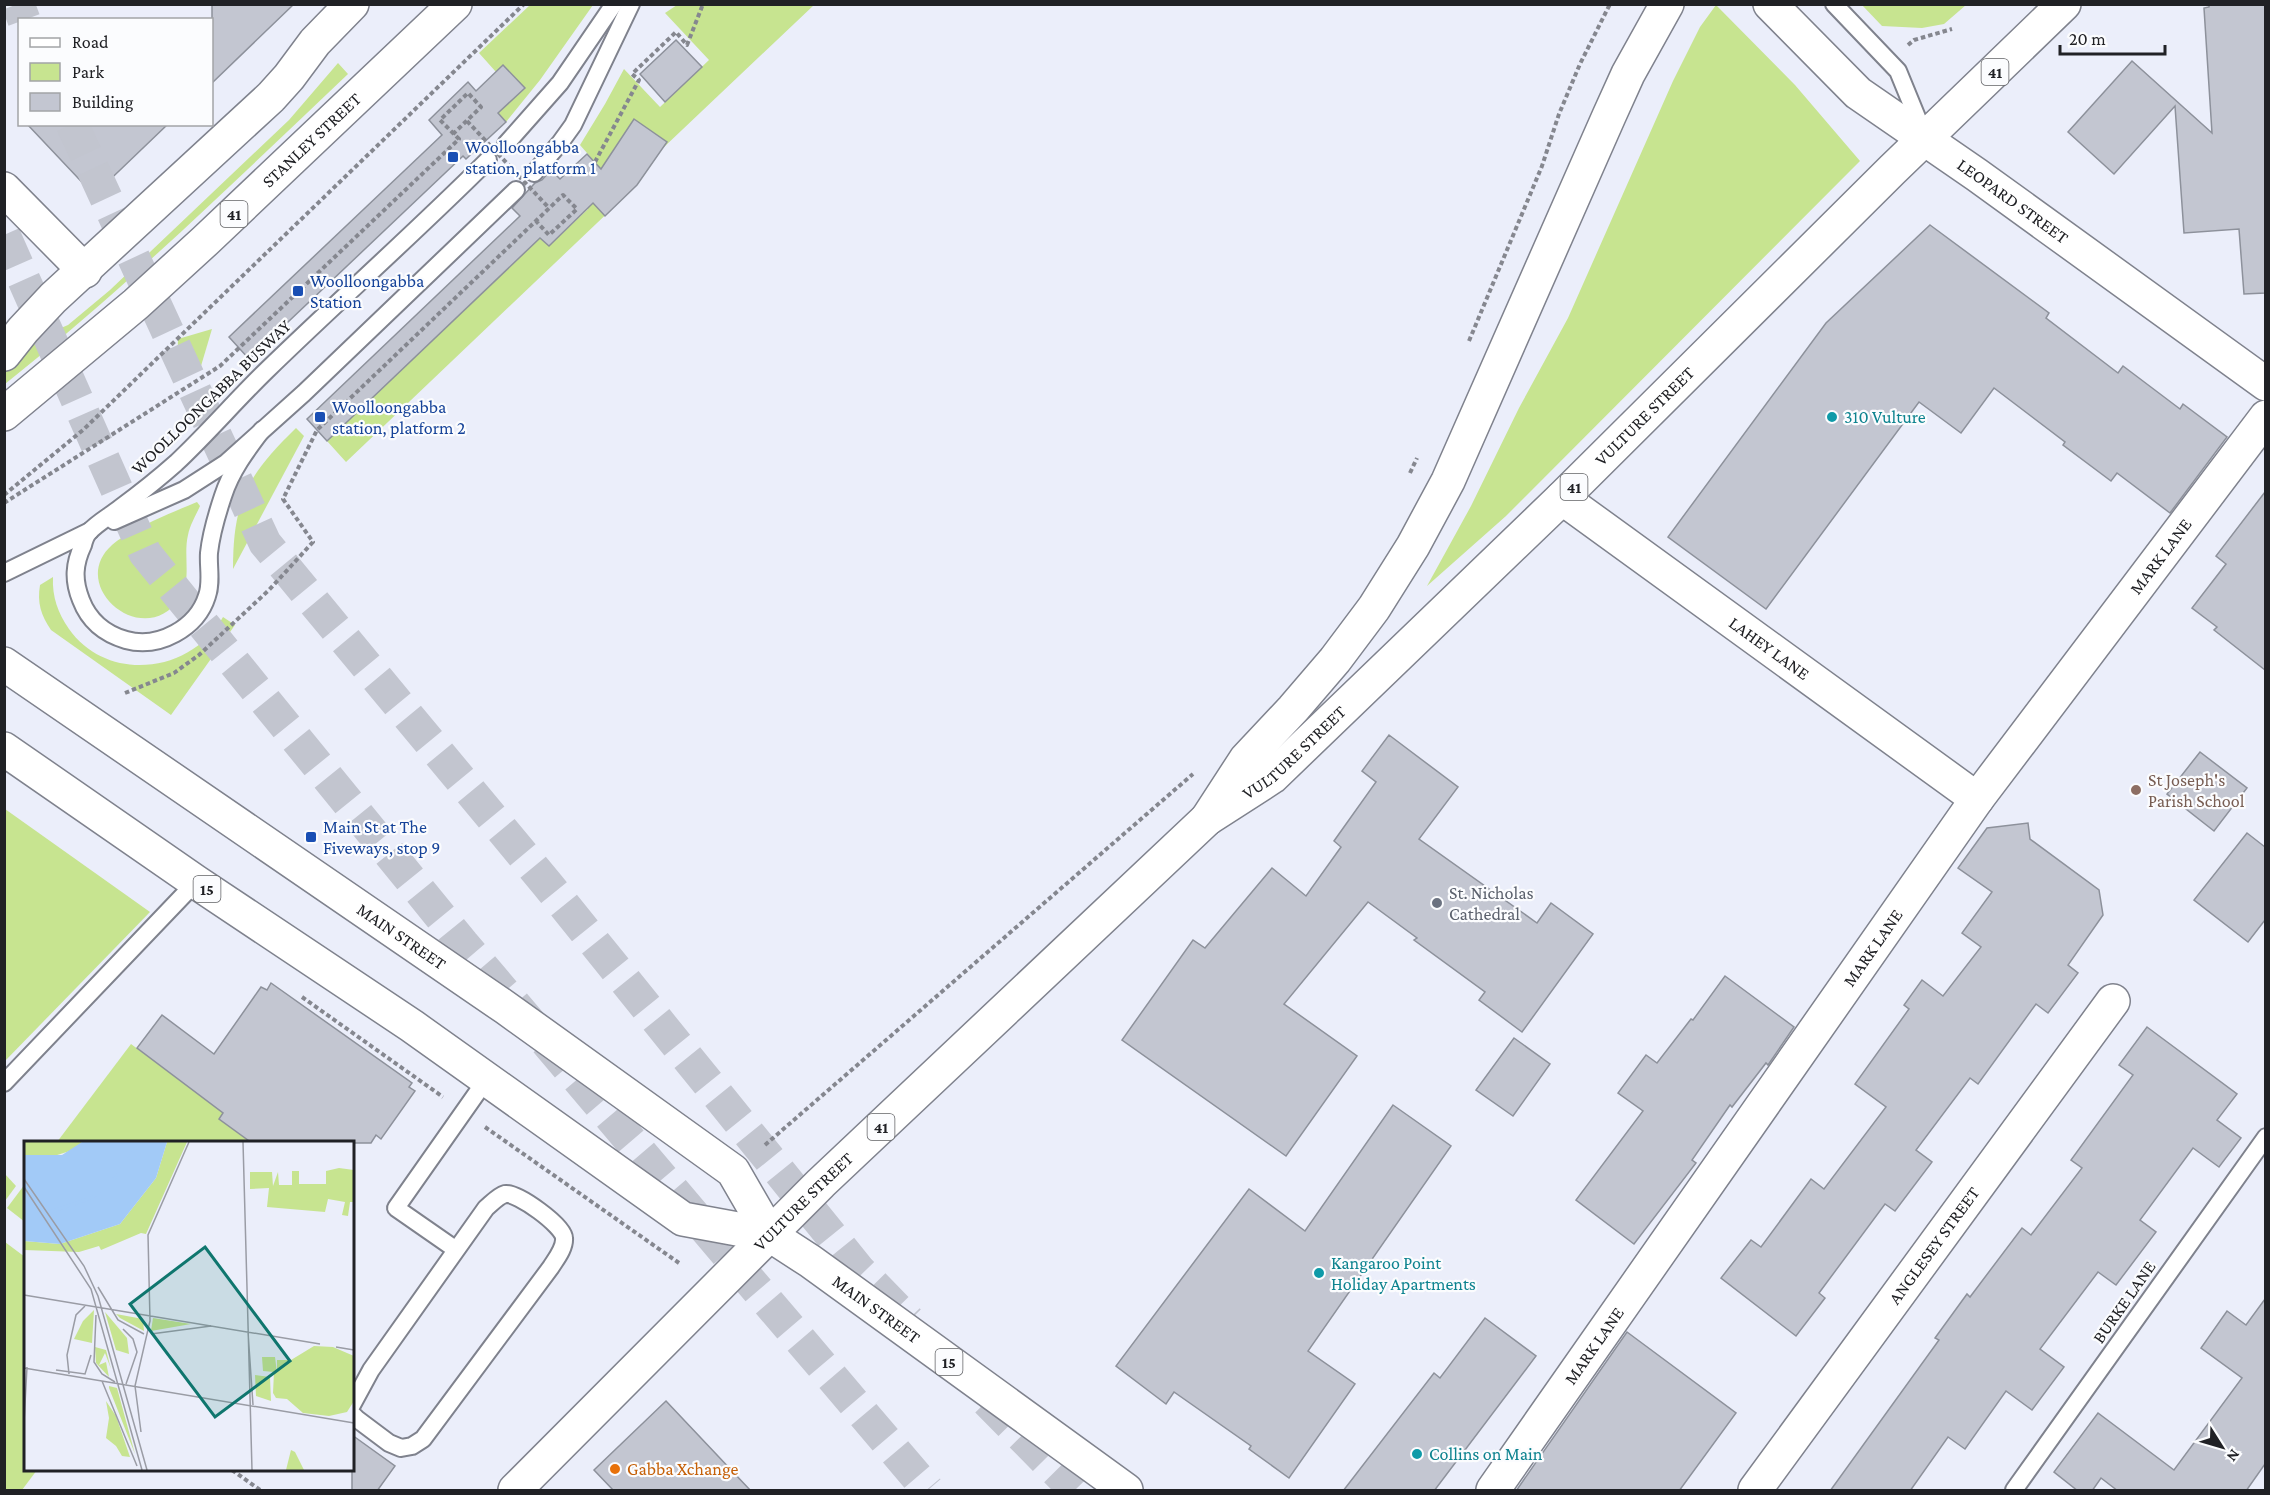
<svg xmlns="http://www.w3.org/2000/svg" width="2270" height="1495" font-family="'Crimson Pro',serif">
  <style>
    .green { fill: #c7e490 }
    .building { fill: #c3c6d1; stroke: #8d919b; stroke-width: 1.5 }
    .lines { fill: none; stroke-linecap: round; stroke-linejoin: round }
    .motorway-tunnel { stroke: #c2c5cf; stroke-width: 33; stroke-dasharray: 33 16; stroke-linecap: butt }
    .service-casing { stroke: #7f828d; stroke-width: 20 }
    .minor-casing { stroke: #7f828d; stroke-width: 36 }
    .secondary-casing { stroke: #7f828d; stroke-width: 36 }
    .primary-casing { stroke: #7f828d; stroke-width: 36 }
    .trunk-casing { stroke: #7f828d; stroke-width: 36 }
    .motorway-casing { stroke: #7f828d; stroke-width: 36 }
    .path { stroke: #85878f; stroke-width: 4; stroke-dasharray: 4.5 3; stroke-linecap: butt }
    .service { stroke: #fff; stroke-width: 16 }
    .minor { stroke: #fff; stroke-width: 33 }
    .secondary { stroke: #fff; stroke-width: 33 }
    .primary { stroke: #fff; stroke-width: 33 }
    .trunk { stroke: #fff; stroke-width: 33 }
    .motorway { stroke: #fff; stroke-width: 33 }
    .path-bridge { stroke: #85878f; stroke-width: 4; stroke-dasharray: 4.5 3; stroke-linecap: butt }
    .transit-dot { fill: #1a4fb4; stroke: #fbfcfe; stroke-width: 2 }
    .culture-dot { fill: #0f9aa8; stroke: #fbfcfe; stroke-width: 2 }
    .education-dot { fill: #8d6e63; stroke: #fbfcfe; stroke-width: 2 }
    .worship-dot { fill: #6b7280; stroke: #fbfcfe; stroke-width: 2 }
    .food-dot { fill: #e8710a; stroke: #fbfcfe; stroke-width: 2 }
    .labels { text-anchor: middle; stroke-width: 4.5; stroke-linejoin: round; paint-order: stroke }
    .shield { fill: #fbfcfe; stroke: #626366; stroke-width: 1.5 }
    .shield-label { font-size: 16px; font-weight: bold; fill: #202125 }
    .street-label { font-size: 18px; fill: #202125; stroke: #fbfcfe }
    .transit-label { font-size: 18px; fill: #164399; stroke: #fbfcfe; text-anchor: start }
    .culture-label { font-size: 18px; fill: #0d838f; stroke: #fbfcfe; text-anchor: start }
    .education-label { font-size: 18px; fill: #785e54; stroke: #fbfcfe; text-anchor: start }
    .worship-label { font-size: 18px; fill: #5b616d; stroke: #fbfcfe; text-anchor: start }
    .food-label { font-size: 18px; fill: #c56008; stroke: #fbfcfe; text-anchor: start }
    .inset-river { fill: none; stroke: #a2caf7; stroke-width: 3 }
    .inset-road { fill: none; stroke: #9a9ca5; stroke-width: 1.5 }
    .view { fill: #0f766e; fill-opacity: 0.15; stroke: #0f766e; stroke-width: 3 }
    .inset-edge { fill: none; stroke: #202125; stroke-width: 3 }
  </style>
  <rect width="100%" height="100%" fill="#ebeefa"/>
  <!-- green -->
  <g class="green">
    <path d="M530,5H593L540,80L506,122L498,113L524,88L504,66L496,72L479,53Z"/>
    <path d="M677,5H814L663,148L638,184L346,462L327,441L540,238L549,246L588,209L581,201L607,176L580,145L605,104L624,69L660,107L709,60L665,13Z"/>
    <path d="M1716,5L1795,85L1860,161L1506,516L1427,586L1471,506L1519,408L1568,318L1673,81L1700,27Z"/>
    <path d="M1862,5H1966L1944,24L1922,28L1882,26Z"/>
    <path d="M338,63L348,74C236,180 126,288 5,384V369L28,339L40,337L68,325L110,290L289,120Z"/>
    <path d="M212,329L201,366L177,378L178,339Z"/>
    <path d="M296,428L304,436L233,569C233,500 248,475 296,428Z"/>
    <path d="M197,502L200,506C196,515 190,525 188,535C183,556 192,580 180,598C144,652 66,586 112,545C129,530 175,511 197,502Z"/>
    <path d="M53,577C52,597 58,613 69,629C108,684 192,673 223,617L235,625L171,715L51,630C41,615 37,603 40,585Z"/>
    <path d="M5,809L150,912L5,1061Z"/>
    <path d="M131,1044L263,1142H57Z"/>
    <path d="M5,1174L16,1186L5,1201H4Z"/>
    <path d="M25,1184V1222L7,1208Z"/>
    <path d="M5,1242L25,1257L26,1470H37L22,1490H5Z"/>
  </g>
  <!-- building -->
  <g class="building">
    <path d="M212,4H294L212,83Z"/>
    <path d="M2209,4H2265V293L2244,294L2239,229L2184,233L2175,106L2114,174L2068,132L2132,61L2212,133L2204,8L2209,7Z"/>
    <path d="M676,40L702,67L665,102L640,74Z"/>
    <path d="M503,65L525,88L498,113L506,122L466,159L463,156L249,359L229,337L442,135L429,120L468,82L476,91Z"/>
    <path d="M634,119L667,142L637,185L605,216L593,203L549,246L540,238L327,441L307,419L520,216L512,208L535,183L542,180L551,170L560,179L587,154L601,169Z"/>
    <path d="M27,124H168L94,195Z"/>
    <path d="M1930,225L2049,313L2046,318L2118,373L2123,366L2180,409L2183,404L2227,437L2170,513L2117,473L2111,481L2063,445L2065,442L1994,388L1961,433L1919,402L1766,609L1668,537L1826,323Z"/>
    <path d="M2265,492V670L2214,630L2217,627L2192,608L2226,564L2216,556Z"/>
    <path d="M1389,735L1458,787L1419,839L1537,923L1551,903L1593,934L1522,1032L1479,1000L1485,992L1414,940L1417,938L1368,902L1284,1004L1357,1056L1286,1156L1122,1040L1193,940L1205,948L1272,868L1306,896L1341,847L1334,841L1376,782L1362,771Z"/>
    <path d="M2200,752L2247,788L2214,831L2167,794Z"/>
    <path d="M2028,823L2030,839L2099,890L2103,915L2068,965L2078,973L2048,1013L2036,1004L1978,1084L1970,1078L1916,1150L1932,1162L1895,1211L1885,1204L1819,1293L1825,1298L1796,1336L1721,1278L1751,1240L1761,1247L1811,1179L1824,1189L1886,1107L1855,1084L1909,1009L1904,1005L1922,980L1943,996L1981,947L1962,933L1992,892L1958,868L1987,828Z"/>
    <path d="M2247,833L2265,847V920L2248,942L2194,900Z"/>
    <path d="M1725,976L1794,1027L1768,1065L1766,1063L1732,1107L1730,1105L1692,1160L1696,1163L1634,1244L1576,1200L1643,1111L1618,1093L1646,1055L1657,1063L1691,1019L1693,1020Z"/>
    <path d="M271,983L412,1083L409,1087L415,1091L381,1139L376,1135L371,1143H252L219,1119L223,1113L137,1048L162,1015L214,1054L261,987L267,990Z"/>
    <path d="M2147,1027L2237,1094L2217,1120L2241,1138L2219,1167L2193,1148L2140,1220L2156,1232L2116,1285L2098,1272L2040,1349L2064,1367L2032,1410L2006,1391L1965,1449L1948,1437L1910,1491H1830L1939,1340L1935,1338L1967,1294L1970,1297L2022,1228L2031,1235L2082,1168L2071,1160L2133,1075L2119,1065Z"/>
    <path d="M1514,1038L1550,1064L1513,1116L1476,1090Z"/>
    <path d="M1393,1105L1451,1146L1308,1351L1355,1384L1289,1478L1249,1449L1251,1446L1174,1392L1166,1404L1116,1366L1249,1189L1305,1231Z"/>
    <path d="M2265,1299V1464L2246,1491H2118L2101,1478L2092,1491H2078L2054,1472L2098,1413L2174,1470L2242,1378L2201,1348L2227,1311L2246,1325Z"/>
    <path d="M1485,1318L1536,1356L1434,1491H1343L1434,1373L1440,1378Z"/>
    <path d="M1627,1332L1736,1413L1679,1491H1516Z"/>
    <path d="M666,1401L751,1491H614L594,1470Z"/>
    <path d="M352,1435L395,1466L377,1491H352Z"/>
  </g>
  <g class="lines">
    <!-- motorway-tunnel -->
    <g class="motorway-tunnel">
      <path d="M18,4L24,20"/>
      <path d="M72,124L265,543L547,884L859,1270L909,1321"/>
      <path d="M4,235L145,553L463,944L928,1490"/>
      <path d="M987,1401L1075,1490"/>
    </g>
    <defs>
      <g id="service">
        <path d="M1834,4L1898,71L1923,132"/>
        <path d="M506,144L560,83L614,4"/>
        <path d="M534,173L560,143L573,125L631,4"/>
        <path d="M262,430C246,451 231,471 223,496C217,514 211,534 209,553C208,567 212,582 207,596C197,628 159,649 126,640C105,634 89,621 81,600C73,580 74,564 83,545C84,541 86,535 89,532C97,523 110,516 120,508C139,494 158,479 176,463C208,433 236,400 267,370C340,299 416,232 488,160"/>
        <path d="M114,521L184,490L226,463L304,393L516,190"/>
        <path d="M4,573L90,531"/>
        <path d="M4,1083L196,882"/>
        <path d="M455,1249L396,1208L486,1080"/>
        <path d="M352,1405L371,1370L486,1208C491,1204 498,1196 505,1194C517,1192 564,1226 564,1238C565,1248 556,1259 551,1267L423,1439L412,1446L401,1448L389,1443L357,1419L352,1414"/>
        <path d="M2014,1490L2266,1137"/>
      </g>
      <g id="minor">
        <path d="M4,189L85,271"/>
        <path d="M4,354L23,330L53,298L271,97L289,77L315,42L352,4"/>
        <path id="s1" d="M1562,498L1977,799"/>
        <path id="s2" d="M1493,1490L1977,799L2266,417"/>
        <path id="s3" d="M1755,1490L2113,1001"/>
      </g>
      <g id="secondary">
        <path id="s4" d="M1770,4L1858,93L1977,175L2266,384"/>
      </g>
      <g id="primary">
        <path id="s5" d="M4,414L136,304L205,241L455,4"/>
        <path id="s6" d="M515,1490L821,1183L1207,819L1272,777L1562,498L1892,170L2064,4"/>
      </g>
      <g id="trunk">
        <path id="s7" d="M4,664L506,1008L733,1171L770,1235"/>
        <path id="s8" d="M4,749L196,882L412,1026L683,1219L770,1235L810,1261L1126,1490"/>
      </g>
      <path id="motorway" d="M1207,819L1246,759L1293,709L1335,660L1374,608L1413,546L1448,481L1609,116L1628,74L1667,4"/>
    </defs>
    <!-- service casing -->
    <use href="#service" class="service-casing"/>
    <!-- minor casing -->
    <use href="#minor" class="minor-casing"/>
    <!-- secondary casing -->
    <use href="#secondary" class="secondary-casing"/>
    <!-- primary casing -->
    <use href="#primary" class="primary-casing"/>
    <!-- trunk casing -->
    <use href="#trunk" class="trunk-casing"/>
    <!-- motorway casing -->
    <use href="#motorway" class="motorway-casing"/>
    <!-- path -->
    <g class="path">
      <path d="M1908,45L1914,40L1952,29"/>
      <path d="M595,162L639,80L632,74L676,32L687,45L703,4"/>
      <path d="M1469,341L1542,166L1559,114L1580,64L1610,4"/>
      <path d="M1410,473L1417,458"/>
      <path d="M4,495L83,430L524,4"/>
      <path d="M4,503L220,366L459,139L440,120L468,93L481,107L453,134"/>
      <path d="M125,693L174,673L199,655L269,590L313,542L283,499L317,430L563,195L577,209L549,235L536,221"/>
      <path d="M302,997L443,1097"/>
      <path d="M485,1127L679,1263"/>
      <path d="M765,1145L1193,774"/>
      <path d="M232,1470L260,1490"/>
    </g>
    <!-- service -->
    <use href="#service" class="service"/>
    <!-- minor -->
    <use href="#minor" class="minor"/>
    <!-- secondary -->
    <use href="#secondary" class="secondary"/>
    <!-- primary -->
    <use href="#primary" class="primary"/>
    <!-- trunk -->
    <use href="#trunk" class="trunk"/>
    <!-- motorway -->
    <use href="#motorway" class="motorway"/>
    <!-- path-bridge -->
    <path class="path-bridge" d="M467,121L549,208"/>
  </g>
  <!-- markers -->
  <g class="transit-dot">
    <rect x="447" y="151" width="12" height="12" rx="3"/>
    <rect x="292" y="285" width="12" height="12" rx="3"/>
    <rect x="314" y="411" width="12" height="12" rx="3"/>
    <rect x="305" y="831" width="12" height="12" rx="3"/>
  </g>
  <g class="culture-dot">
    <circle cx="1832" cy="417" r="6"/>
    <circle cx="1319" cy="1273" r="6"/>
    <circle cx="1417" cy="1454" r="6"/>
  </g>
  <circle class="education-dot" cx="2136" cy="790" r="6"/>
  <circle class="worship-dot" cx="1437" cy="903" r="6"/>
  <circle class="food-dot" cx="615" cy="1469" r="6"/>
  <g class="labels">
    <!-- shield labels -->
    <g class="shield">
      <rect x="1981.5" y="59" width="27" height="26" rx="4.5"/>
      <rect x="220.5" y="201" width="27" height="26" rx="4.5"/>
      <rect x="1560.5" y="474" width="27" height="26" rx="4.5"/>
      <rect x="193.5" y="876" width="27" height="26" rx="4.5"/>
      <rect x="867.5" y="1114" width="27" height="26" rx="4.5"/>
      <rect x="935.5" y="1349" width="27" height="26" rx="4.5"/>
    </g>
    <g class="shield-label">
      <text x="1995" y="78">41</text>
      <text x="234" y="220">41</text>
      <text x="1574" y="493">41</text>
      <text x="207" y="895">15</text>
      <text x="881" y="1133">41</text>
      <text x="949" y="1368">15</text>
    </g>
    <!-- street labels -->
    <g class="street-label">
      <text dy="6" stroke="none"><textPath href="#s5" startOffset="412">STANLEY STREET</textPath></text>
      <text dy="6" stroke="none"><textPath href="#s4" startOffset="314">LEOPARD STREET</textPath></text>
      <text transform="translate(211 397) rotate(-44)" y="6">WOOLLOONGABBA BUSWAY</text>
      <text dy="6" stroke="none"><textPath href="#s6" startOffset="1560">VULTURE STREET</textPath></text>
      <text dy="6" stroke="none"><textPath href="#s2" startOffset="1148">MARK LANE</textPath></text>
      <text dy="6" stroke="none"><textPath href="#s1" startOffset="256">LAHEY LANE</textPath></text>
      <text dy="6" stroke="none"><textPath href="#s6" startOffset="1074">VULTURE STREET</textPath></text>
      <text dy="6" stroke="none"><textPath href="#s7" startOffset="482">MAIN STREET</textPath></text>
      <text dy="6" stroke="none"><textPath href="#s2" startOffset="662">MARK LANE</textPath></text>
      <text dy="6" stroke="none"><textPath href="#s6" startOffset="408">VULTURE STREET</textPath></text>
      <text dy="6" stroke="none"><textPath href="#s3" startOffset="303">ANGLESEY STREET</textPath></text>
      <text transform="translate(2124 1302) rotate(-55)" y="6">BURKE LANE</text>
      <text dy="6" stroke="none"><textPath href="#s8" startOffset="1044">MAIN STREET</textPath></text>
      <text dy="6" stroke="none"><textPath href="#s2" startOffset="176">MARK LANE</textPath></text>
    </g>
    <!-- transit labels -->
    <g class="transit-label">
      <text x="465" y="153">Woolloongabba<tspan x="465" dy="21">station, platform 1</tspan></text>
      <text x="310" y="287">Woolloongabba<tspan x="310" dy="21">Station</tspan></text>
      <text x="332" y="413">Woolloongabba<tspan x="332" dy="21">station, platform 2</tspan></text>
      <text x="323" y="833">Main St at The<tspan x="323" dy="21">Fiveways, stop 9</tspan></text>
    </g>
    <!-- culture labels -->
    <g class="culture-label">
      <text x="1844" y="423">310 Vulture</text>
      <text x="1331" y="1269">Kangaroo Point<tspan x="1331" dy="21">Holiday Apartments</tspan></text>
      <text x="1429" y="1460">Collins on Main</text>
    </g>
    <!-- education labels -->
    <g class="education-label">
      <text x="2148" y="786">St Joseph's<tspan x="2148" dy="21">Parish School</tspan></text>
    </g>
    <!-- worship labels -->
    <g class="worship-label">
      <text x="1449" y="899">St. Nicholas<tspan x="1449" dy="21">Cathedral</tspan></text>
    </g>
    <!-- food labels -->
    <g class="food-label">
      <text x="627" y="1475">Gabba Xchange</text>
    </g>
  </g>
  <!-- overview -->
  <g transform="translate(24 1141)">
    <rect width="330" height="330" fill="#ebeefa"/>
    <path d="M0,1H58L49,9L30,15L0,14ZM143,1H163L122,93L117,92L77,109L75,105L55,111L0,109V100L36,103L96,83L132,37ZM315,27L330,29V61H326L324,75L318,74L321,61L304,58L301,71L243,66L245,47L226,48V31H248L249,45L254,31L255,44H268V30H275V43H302V30ZM70,169L68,202L50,198L59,180ZM81,171L103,197L105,213L92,209ZM92,173L119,178L120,190L96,177ZM129,177L167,183L127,190ZM290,205L309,206L330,215V260L323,271L305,275L279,272L263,258L252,257L249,252L250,231L239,230L238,216H251L253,232V219H267ZM71,206L82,209L87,228L81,212L75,224L82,221L85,236L72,222ZM231,234L246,236L247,260L232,255ZM85,245L93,247L111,313L85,247ZM82,260L92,275L106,316L98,315L92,305L82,297L85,277ZM267,309L271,311L280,329H262Z" fill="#c7e490"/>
    <path d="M58,1H143L132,37L96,83L36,103L0,100V14H38Z" fill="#a2caf7"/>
    <path class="inset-river" d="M26,71L68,57L91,37L116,1"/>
    <path class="inset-road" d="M219,1L228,329M0,38L60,125L74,155L123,329M0,46L67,148L118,329M74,146L94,179L120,193M0,154L296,203M72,174L70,221L78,233L91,241M99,188L109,198L113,211L102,243M224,191L229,264M127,193L187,185M312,206L330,209M0,227L330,282M32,229L61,233L67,214M45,233L43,214L52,174L61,165M78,240L113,325M111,245L126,180L124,94L165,1M111,245L117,291M0,281L3,226"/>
    <path class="view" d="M181,106L266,220L191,276L106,163Z"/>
    <rect width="330" height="330" class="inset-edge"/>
  </g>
  <!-- border -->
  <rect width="2270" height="1495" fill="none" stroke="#202125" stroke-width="12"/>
  <!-- legend -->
  <rect x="18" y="18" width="195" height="108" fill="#fbfcfe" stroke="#a3a4a7" stroke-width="1.5"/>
  <rect x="30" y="38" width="30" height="9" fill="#ffffff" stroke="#a3a4a7" stroke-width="1.5"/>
  <text x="72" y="48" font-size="18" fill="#202125">Road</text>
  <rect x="30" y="63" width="30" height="18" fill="#c7e490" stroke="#a3a4a7" stroke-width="1.5"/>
  <text x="72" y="78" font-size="18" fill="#202125">Park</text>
  <rect x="30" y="93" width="30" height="18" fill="#c3c6d1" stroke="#a3a4a7" stroke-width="1.5"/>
  <text x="72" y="108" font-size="18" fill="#202125">Building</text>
  <!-- north arrow -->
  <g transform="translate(2222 1447) rotate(127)" stroke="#fbfcfe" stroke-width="4.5" paint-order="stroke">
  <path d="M0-4.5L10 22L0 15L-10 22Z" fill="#202125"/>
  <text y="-9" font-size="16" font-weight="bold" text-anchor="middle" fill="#202125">N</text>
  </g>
  <!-- scale -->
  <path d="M2060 45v9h105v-9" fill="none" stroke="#202125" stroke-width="3"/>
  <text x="2069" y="45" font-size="18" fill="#202125" stroke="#fbfcfe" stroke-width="4.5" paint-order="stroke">20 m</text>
</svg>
